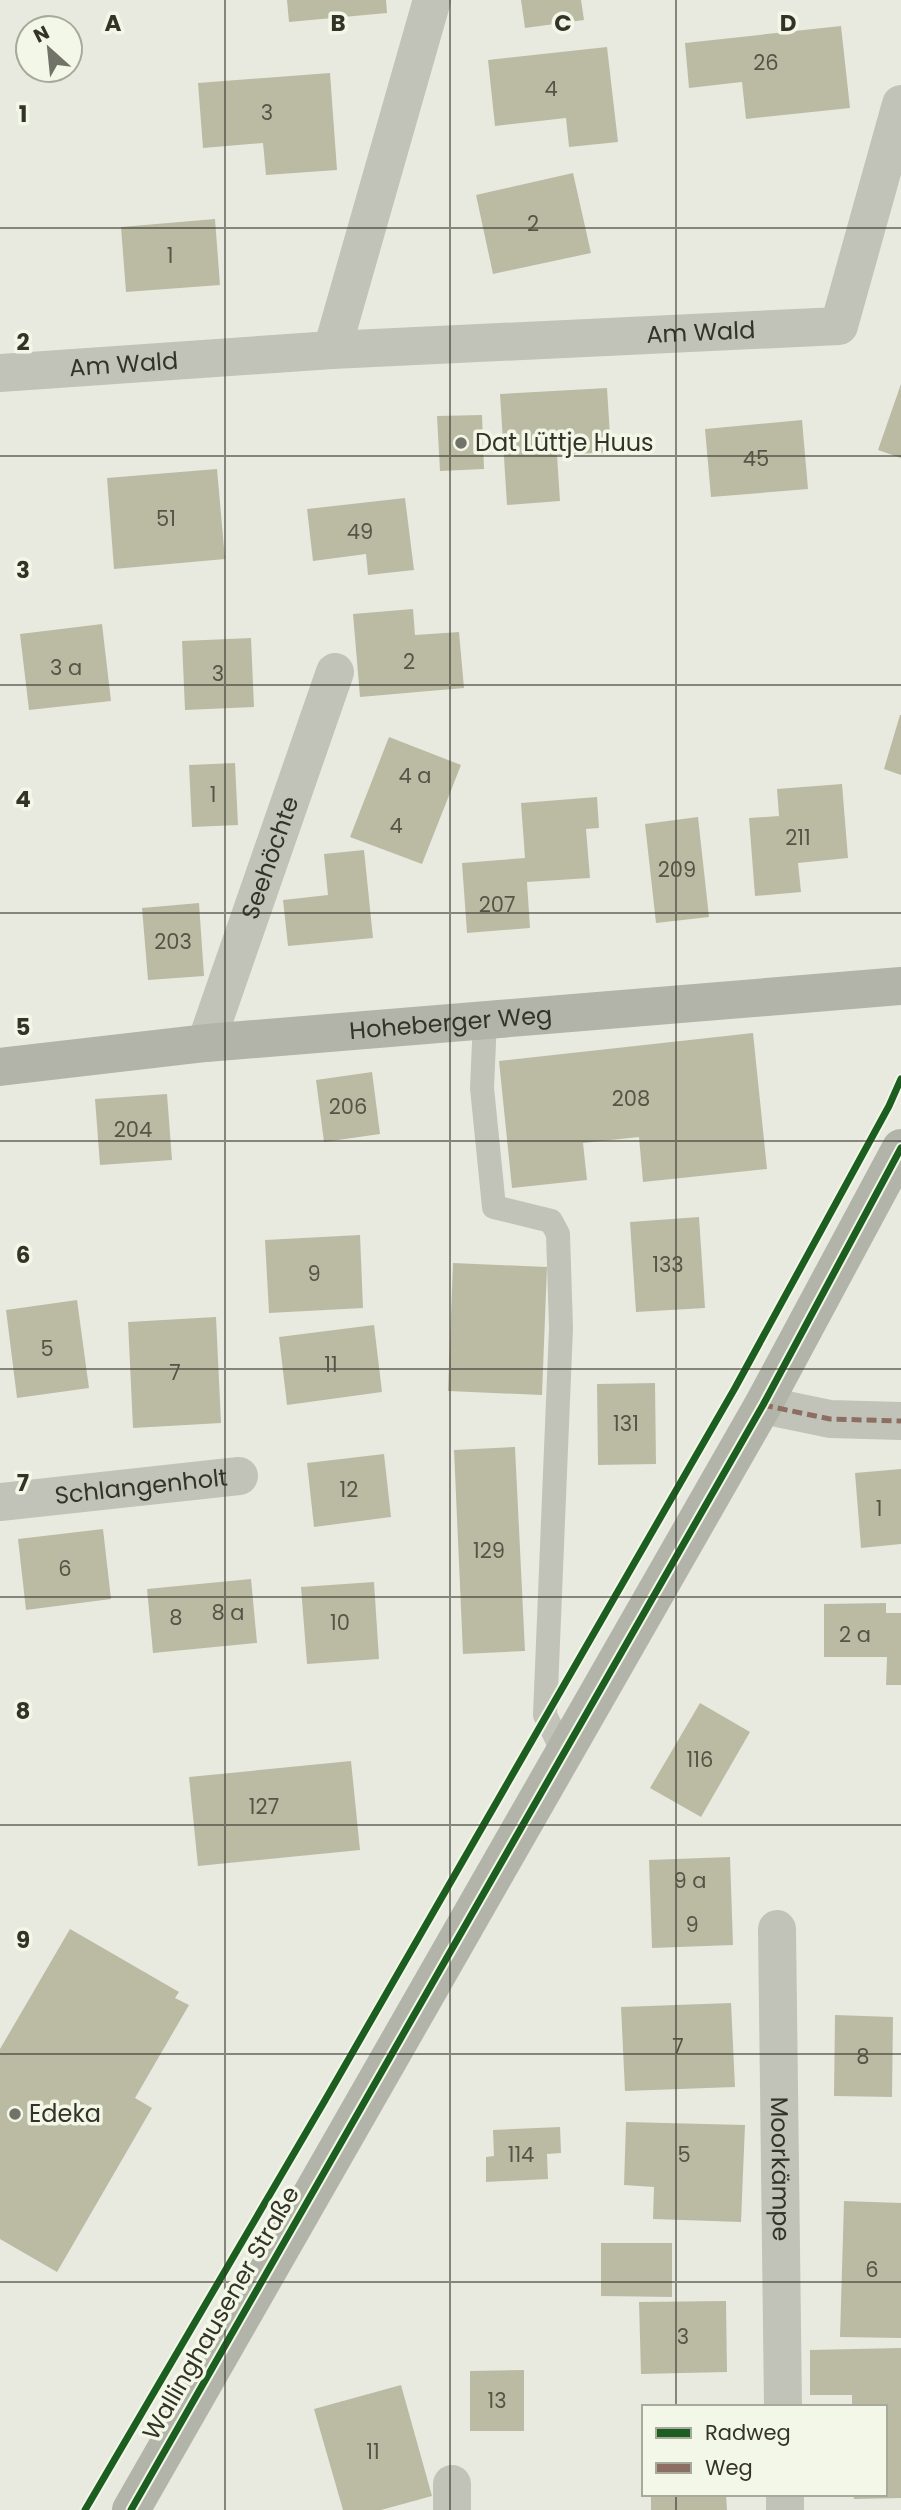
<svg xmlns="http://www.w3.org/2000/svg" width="901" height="2510" font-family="Poppins,sans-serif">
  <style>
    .building { fill: #bbbba4 }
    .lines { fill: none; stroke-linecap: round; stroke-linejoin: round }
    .lane { stroke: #c1c3b9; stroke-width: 24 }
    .street { stroke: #c1c3b9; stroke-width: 38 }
    .secondary { stroke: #b2b4a9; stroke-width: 38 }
    .quiet { stroke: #8d6e63; stroke-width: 5; stroke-dasharray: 10 5; stroke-linecap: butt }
    .cycleway-casing { stroke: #f3f7e7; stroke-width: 11 }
    .cycleway { stroke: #1b5e20; stroke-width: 7 }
    .grid { fill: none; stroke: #333328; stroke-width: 2; stroke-opacity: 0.55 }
    .poi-dot { fill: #727368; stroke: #f3f7e7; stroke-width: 2.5 }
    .labels { text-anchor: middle; stroke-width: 7; stroke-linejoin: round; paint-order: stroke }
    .number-label { font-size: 21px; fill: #555547 }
    .street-label { font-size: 24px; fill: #333328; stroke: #f3f7e7 }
    .poi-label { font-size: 24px; fill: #333328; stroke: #f3f7e7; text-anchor: start }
    .grid-label { font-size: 23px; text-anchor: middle; font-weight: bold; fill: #333328; stroke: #f3f7e7; stroke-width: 7; stroke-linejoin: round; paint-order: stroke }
  </style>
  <rect width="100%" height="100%" fill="#e8eae0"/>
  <!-- building -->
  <g class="building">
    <path d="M287,0H386L387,13L289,22Z"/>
    <path d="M521,0H581L584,20L525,28Z"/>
    <path d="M841,26L850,108L746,119L742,82L689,88L685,43Z"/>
    <path d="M607,47L618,142L569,147L566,118L495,126L488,60Z"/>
    <path d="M330,73L337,170L266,175L263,143L203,148L198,83Z"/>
    <path d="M573,173L591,253L493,274L476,195Z"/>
    <path d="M215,219L220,285L126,292L121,227Z"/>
    <path d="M901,384V458L878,450Z"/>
    <path d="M607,388L611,452L557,455L560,501L507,505L500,394Z"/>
    <path d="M482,415L484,469L440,471L437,416Z"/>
    <path d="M802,420L808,489L711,497L705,429Z"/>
    <path d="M217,469L225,559L114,569L107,478Z"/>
    <path d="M405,498L414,570L368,575L366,554L313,561L307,509Z"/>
    <path d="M413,609L415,635L459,632L464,688L360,697L353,614Z"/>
    <path d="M102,624L111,701L29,710L20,634Z"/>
    <path d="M251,638L254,707L185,710L182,641Z"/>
    <path d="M900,715H901V775L884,769Z"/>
    <path d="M389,737L461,765L422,864L350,837Z"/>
    <path d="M235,763L238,825L192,827L189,765Z"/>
    <path d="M842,784L848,858L798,863L801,892L755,896L749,818L779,816L777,789Z"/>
    <path d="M597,797L599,828L586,829L590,878L527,882L530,928L467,933L462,863L525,858L521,803Z"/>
    <path d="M698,817L709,917L656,923L645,824Z"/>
    <path d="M364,850L373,938L288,946L283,900L328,895L324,854Z"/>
    <path d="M199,903L204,976L148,980L142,908Z"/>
    <path d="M753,1033L767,1169L643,1182L639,1137L583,1143L587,1180L512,1188L499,1061Z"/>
    <path d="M372,1072L380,1134L324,1142L316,1080Z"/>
    <path d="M167,1094L172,1160L100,1165L95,1099Z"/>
    <path d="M699,1217L705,1308L636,1312L630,1222Z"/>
    <path d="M360,1235L363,1308L269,1313L265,1240Z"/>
    <path d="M453,1263L547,1267L542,1395L448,1391Z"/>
    <path d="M77,1300L89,1388L17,1398L6,1310Z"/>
    <path d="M216,1317L221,1423L133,1428L128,1322Z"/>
    <path d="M374,1325L382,1392L287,1405L279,1337Z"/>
    <path d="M655,1383L656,1464L598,1465L597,1384Z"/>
    <path d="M515,1447L525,1651L463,1654L454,1450Z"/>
    <path d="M384,1454L391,1517L314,1527L307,1463Z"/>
    <path d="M901,1469V1544L861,1548L855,1473Z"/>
    <path d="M103,1529L111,1599L26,1610L18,1539Z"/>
    <path d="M251,1579L257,1643L153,1653L147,1589Z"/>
    <path d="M374,1582L379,1659L307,1664L301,1587Z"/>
    <path d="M886,1603V1613H901V1685H886L887,1657H824V1604Z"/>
    <path d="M700,1703L750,1732L701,1817L650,1788Z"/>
    <path d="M351,1761L360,1850L198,1866L189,1777Z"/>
    <path d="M730,1857L733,1945L652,1948L649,1860Z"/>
    <path d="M70,1929L179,1992L175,1998L189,2005L135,2098L152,2108L57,2272L0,2239V2049Z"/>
    <path d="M731,2003L735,2087L625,2091L621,2007Z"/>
    <path d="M835,2015L893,2017L892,2097L834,2096Z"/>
    <path d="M626,2122L745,2125L741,2222L653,2219L654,2187L624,2185Z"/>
    <path d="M560,2127L561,2153L547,2154L548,2179L486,2182V2157L494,2156L493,2130Z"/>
    <path d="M844,2201L901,2203V2338L840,2337Z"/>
    <path d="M601,2243H672V2297L601,2296Z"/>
    <path d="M726,2301L727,2372L641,2374L639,2302Z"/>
    <path d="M901,2348V2498L854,2499L853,2494H885V2407H852V2395H810V2350Z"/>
    <path d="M524,2370V2431H470V2371Z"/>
    <path d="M401,2385L432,2496L381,2510H343L314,2409Z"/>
    <path d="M651,2494H726L727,2510H651Z"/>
  </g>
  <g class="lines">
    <!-- lane -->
    <path class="lane" d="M485,1020L482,1088L494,1207L551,1221L558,1234L561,1328L545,1715L564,1754"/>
    <!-- street -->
    <g class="street">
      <path d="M332,350L432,0"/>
      <path id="s1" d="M0,373L332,350L839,326L901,104"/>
      <path id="s2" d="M206,1043L335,672"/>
      <path d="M763,1405L830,1419L901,1421"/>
      <path id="s3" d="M0,1502L239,1476"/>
      <path id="s4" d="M777,1929L783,2407"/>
      <path d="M452,2484V2510"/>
      <path d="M785,2494V2510"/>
    </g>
    <!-- secondary -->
    <g class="secondary">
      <path id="s5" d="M0,1067L206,1043L901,986"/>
      <path d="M131,2510L763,1405L901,1148"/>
    </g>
    <!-- quiet -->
    <path class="quiet" d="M763,1405L830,1419L901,1421"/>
    <defs>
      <g id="cycleway">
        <path d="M85,2510L324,2102L735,1388L889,1106L901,1079"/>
        <path d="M131,2510L763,1405L901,1148"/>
      </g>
    </defs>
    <!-- cycleway casing -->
    <use href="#cycleway" class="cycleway-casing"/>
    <!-- cycleway -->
    <use href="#cycleway" class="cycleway"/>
  </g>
  <!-- grid -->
  <path class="grid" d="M225,0V2510M450,0V2510M676,0V2407M0,228H901M0,456H901M0,685H901M0,913H901M0,1141H901M0,1369H901M0,1597H901M0,1825H901M0,2054H901M0,2282H901M676,2494V2510"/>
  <!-- markers -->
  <g class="poi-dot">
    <circle cx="461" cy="443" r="7"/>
    <circle cx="15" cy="2114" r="7"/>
  </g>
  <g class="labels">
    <!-- number labels -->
    <g class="number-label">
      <text x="766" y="70">26</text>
      <text x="551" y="96">4</text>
      <text x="267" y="120">3</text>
      <text x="533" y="231">2</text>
      <text x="170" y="263">1</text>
      <text x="756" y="466">45</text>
      <text x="166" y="526">51</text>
      <text x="360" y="539">49</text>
      <text x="409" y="669">2</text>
      <text x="66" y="675">3 a</text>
      <text x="218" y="681">3</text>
      <text x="415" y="783">4 a</text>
      <text x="213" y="802">1</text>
      <text x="396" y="833">4</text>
      <text x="798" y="845">211</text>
      <text x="677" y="877">209</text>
      <text x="497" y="912">207</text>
      <text x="173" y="949">203</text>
      <text x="631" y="1106">208</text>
      <text x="348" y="1114">206</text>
      <text x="133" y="1137">204</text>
      <text x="668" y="1272">133</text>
      <text x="314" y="1281">9</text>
      <text x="47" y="1356">5</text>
      <text x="331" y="1372">11</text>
      <text x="175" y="1380">7</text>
      <text x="626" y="1431">131</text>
      <text x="349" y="1497">12</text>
      <text x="879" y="1516">1</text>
      <text x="489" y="1558">129</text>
      <text x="65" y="1576">6</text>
      <text x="228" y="1620">8 a</text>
      <text x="176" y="1625">8</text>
      <text x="340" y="1630">10</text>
      <text x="855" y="1642">2 a</text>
      <text x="700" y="1767">116</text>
      <text x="264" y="1814">127</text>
      <text x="690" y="1888">9 a</text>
      <text x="692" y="1932">9</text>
      <text x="678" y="2054">7</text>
      <text x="863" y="2064">8</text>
      <text x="521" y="2162">114</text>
      <text x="684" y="2162">5</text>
      <text x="872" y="2277">6</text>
      <text x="683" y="2344">3</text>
      <text x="497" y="2408">13</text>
      <text x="373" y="2459">11</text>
    </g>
    <!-- street labels -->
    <g class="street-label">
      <text dy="8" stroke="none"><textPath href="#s1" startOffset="702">Am Wald</textPath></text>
      <text dy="8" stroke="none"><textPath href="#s1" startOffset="124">Am Wald</textPath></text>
      <text dy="8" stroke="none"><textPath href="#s2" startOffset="196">Seehöchte</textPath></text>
      <text dy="8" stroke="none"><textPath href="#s5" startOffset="453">Hoheberger Weg</textPath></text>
      <text dy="8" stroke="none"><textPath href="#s3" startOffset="142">Schlangenholt</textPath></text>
      <text dy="8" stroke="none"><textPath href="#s4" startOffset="240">Moorkämpe</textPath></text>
      <text transform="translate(221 2313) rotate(-60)" y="8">Wallinghausener Straße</text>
    </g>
    <!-- poi labels -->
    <g class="poi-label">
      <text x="475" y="451">Dat Lüttje Huus</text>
      <text x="29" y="2122">Edeka</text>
    </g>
  </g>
  <g class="grid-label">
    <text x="113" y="31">A</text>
    <text x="338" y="31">B</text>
    <text x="563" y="31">C</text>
    <text x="788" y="31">D</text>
    <text x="23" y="122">1</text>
    <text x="23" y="350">2</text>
    <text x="23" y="578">3</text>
    <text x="23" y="807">4</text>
    <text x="23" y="1035">5</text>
    <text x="23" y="1263">6</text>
    <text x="23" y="1491">7</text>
    <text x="23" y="1719">8</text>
    <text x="23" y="1948">9</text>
  </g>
  <!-- legend -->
  <rect x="642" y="2405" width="245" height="91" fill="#f3f7e7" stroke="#a6a99b" stroke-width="2"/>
  <rect x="656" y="2428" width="35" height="10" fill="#1b5e20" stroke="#a6a99b" stroke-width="2"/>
  <text x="705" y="2440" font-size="21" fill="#333328">Radweg</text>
  <rect x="656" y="2463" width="35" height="10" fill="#8d6e63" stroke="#a6a99b" stroke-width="2"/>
  <text x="705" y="2475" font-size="21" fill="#333328">Weg</text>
  <!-- north arrow -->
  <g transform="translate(49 49) rotate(333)"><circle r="33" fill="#f3f7e7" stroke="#a6a99b" stroke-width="2"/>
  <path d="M0-5L12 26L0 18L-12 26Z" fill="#727368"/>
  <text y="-10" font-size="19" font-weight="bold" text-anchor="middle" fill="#333328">N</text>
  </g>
</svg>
